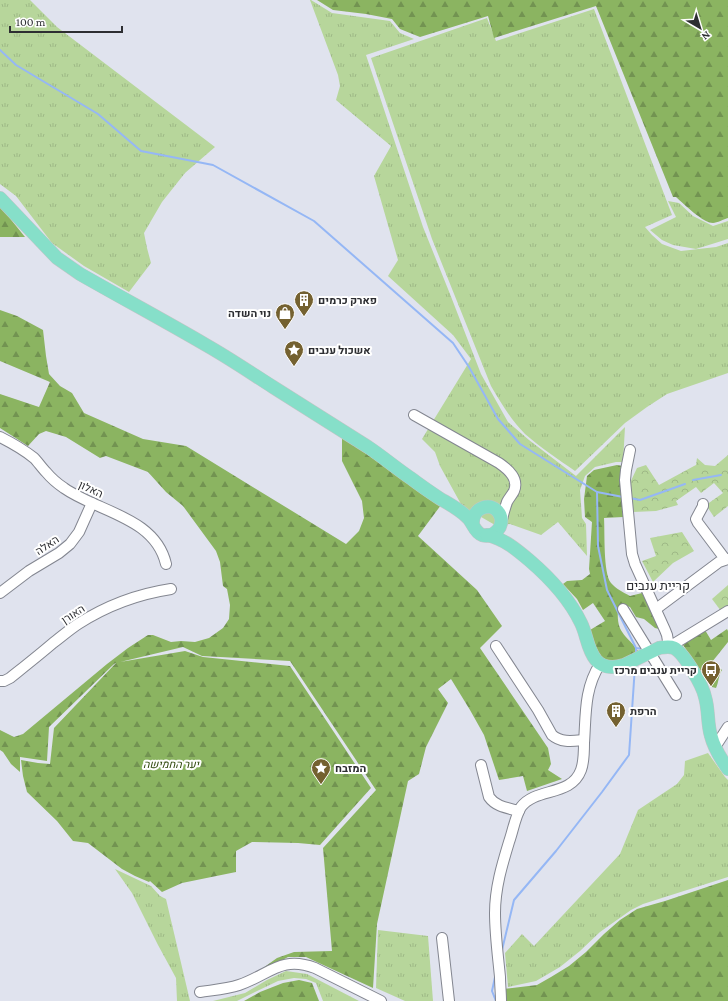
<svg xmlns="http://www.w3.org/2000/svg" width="728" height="1001" font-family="'Crimson Pro',Heebo,serif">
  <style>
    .grass { fill: url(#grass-tufts) }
    .forest { fill: url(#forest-firs) }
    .park { fill: url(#park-crowns) }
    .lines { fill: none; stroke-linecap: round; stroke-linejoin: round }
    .stream { stroke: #95b7f5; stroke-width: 2 }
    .minor-casing { stroke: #838690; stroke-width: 12 }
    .major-casing { stroke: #c4c4c6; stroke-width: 14 }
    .minor { stroke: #fff; stroke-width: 10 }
    .major { stroke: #86dfc9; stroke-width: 13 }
    .labels { text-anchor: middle; stroke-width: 4; stroke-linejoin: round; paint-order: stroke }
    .poi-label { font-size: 11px; font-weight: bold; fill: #2d2e32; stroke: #fff; text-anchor: start }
    .street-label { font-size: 11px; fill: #2d2e32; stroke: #fff }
    .park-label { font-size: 11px; font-style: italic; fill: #2c4608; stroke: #fff }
    .quarter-label { font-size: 13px; fill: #2d2e32; stroke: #fff }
  </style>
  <defs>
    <pattern id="grass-tufts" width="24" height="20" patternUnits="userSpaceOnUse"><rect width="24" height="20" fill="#b7d69b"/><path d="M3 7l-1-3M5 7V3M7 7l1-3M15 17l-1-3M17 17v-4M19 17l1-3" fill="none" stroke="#9eb886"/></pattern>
    <pattern id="forest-firs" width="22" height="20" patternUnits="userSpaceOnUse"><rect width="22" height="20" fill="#8bb461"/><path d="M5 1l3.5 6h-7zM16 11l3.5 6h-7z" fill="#729351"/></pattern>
    <pattern id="park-crowns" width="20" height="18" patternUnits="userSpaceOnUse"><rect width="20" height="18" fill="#b7d69b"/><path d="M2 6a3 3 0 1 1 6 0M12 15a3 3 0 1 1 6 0" fill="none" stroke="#9eb886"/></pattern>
  </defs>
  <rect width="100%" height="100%" fill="#e0e3ee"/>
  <!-- grass -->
  <g class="grass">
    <path d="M0,0H30L57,27L215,147L185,173L162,202L144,233L147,248L151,263L129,292L84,266L52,243L16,196L0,184Z"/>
    <path d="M310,0H311L332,13L390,21L400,33L414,39L366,55L423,227L450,294L481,374L508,422L529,440L576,476L625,427L623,462H616L595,467L585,476L580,490L582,518L586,524L587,556L558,522L541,535L510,524L495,525L462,506L440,466L435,452L422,439L471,359L453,335L388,276L398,260L374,176L391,146L336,100L340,86L338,75Z"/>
    <path d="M594,9L672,215L645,227L652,235L662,244L681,251L716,247L728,243V373L667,394L647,407L625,423L575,471C558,459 541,448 525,434C511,420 501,403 491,386L432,239L371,58L487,18L496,41Z"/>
    <path d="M668,201L679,203L693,216L713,226L728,221V239L696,249L673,245L662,240L650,230L676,217Z"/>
    <path d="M708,753L725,777L728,780V877L643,904L631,910L600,932L580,951L560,967L536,981L508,987L505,953L522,934L534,946L620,854L638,810L677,784L684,775L685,761Z"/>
    <path d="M115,869L151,886L160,896L166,899L190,1001H177L176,978L158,945L132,893Z"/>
    <path d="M378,930L428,936L433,1001H405L376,988Z"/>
    <path d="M286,971L307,974L359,1001H323L316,983L306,979L294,978L278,981L255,992L237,1001H213L245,993L267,980Z"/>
  </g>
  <!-- forest -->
  <g class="forest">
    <path d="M317,0H728V218C724,219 717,223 713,223C703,223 684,204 676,197H673L596,6L494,38L488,16L420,37L400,29L392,19L366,14L333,10Z"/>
    <path d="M0,206L25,237H0Z"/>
    <path d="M0,310L17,316L43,330L46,356L49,374L60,386L72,393L84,413L143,439L186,446L346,544L359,531L364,518L362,501L342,461V437L441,505L418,536L477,590L502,626L480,648L548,748L551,764L548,770L562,779L527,791L523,776L499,780L484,735L470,710L451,679L438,689L448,703L426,747L419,774L408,781L377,924L373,988L306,957H288L252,976L277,958L294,952L332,951L323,848L376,790L290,661L202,656L183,647L120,662L185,651L203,657L290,666L371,788L320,845L298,843L252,842L236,851V872L182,883L162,892L150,881L149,882L135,876L122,869L88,843L73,841L57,821L27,792L23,776L21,760L38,763L50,764L54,728L116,663L114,664L49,727L47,761L20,757V772L11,764L3,752L0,750V730L14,737L23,734L107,664L128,648L148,635H153L171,642L181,641L195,642L209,638L223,628L229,619L230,605L227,589L223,586L220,562L216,551L183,506L166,492L148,472L106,456L100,458L66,437L46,431L39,434L28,446L0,428V394L39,407L50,382L0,361Z"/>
    <path d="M617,465L623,466L620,483L623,517L604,518C605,532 603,573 611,583C616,589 623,592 630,596L642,593L660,627L659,629L655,628L644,619L636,617L630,607L624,605L618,610C616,634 627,635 638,651L629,659L605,662L596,649L590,630L605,621L593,603L583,610L577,599L563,584L567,581L582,580L590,574L589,569L592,522L585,517L584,499L587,476L594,470Z"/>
    <path d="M727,629L728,631V642L712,662L722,670C718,676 719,682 716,688L712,687L683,645L705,630L711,640Z"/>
    <path d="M728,880V1001H502L503,989L537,985L551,977L569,966L586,952L604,934L620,920L637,909L665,901Z"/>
    <path d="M299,980L312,983L319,1001H244L260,992L283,983Z"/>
  </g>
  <!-- park -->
  <g class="park">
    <path d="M728,455V506L714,517L706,505L723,493L714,483L701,493L696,487L676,501L678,505L656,511L633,512L629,485L637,468L646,465L659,485L694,466L696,465L697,458L705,465L715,466Z"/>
    <path d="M682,532L694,551L673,563L653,582L642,561L656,556L650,538Z"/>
    <path d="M728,585V607L721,611L712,599Z"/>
  </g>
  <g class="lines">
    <!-- stream -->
    <g class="stream">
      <path d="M0,50L16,65L98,114L141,151L213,165L314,221L453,343L469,367L498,419L520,444L597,492L623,497"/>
      <path d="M693,480L721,475"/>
      <path d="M597,492L598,546L607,590L636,648L643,649"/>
      <path d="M630,498L640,500L685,484"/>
      <path d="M636,654V648"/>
      <path d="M502,950L514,900L556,851L602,792L629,755L635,666"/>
      <path d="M495,977L492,991L496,1001"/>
    </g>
    <defs>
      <g id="minor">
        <path d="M414,415L499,463C509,470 519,479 514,491C512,495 509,498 507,502C505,508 503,514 502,520"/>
        <path d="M0,437C12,443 24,450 34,458C38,462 42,468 46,472C51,478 58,484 64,488C98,512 155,517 166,564"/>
        <path d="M630,450L626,470L625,480L632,554L635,564L665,630L667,635L669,647L728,611"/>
        <path d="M703,504V506L696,519L698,523L725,559"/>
        <path d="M0,593L29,571L59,553L70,544L79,532L92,503"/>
        <path d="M623,609L676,695"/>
        <path d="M656,609L719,562L728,559"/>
        <path d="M496,646L538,710L552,735C561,743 573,741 584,740"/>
        <path d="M0,681H4L10,678C25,666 39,655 53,643C61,637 69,630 78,624C106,606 138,594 171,589"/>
        <path d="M715,747L728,727"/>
        <path d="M481,765L489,797C496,807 508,808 519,811"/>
        <path d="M442,938L449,1001"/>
        <path d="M200,992C213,990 227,989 239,985C269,975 281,955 315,968L381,1001"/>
        <path d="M501,1001C501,993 500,985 500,977C498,956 495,934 495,913C495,888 502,865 509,842C513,831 515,817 521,807C536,787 571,797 581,770C584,762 584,752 584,743C586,715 584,689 600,664"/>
      </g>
      <g id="major">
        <path d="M0,198L57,258L80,274C122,298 165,321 206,345C229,358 251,373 273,387C305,407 336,427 368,447C383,457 397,469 412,479C421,486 430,492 439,498C449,504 459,509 467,517C473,522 474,532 482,535C494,539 505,526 500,515C493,500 471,507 473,525"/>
        <path d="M487,535C504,539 516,549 529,560C550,578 569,598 581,623C587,635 587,649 596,660C603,668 614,668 624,665L659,648C665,647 669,646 674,648C684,653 703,686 705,697C709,710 707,723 711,736C714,748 721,759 728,769"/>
      </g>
    </defs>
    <!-- minor casing -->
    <use href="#minor" class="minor-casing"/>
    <!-- major casing -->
    <use href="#major" class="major-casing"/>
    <!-- minor -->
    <use href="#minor" class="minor"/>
    <!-- major -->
    <use href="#major" class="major"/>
  </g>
  <!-- icons -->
  <defs>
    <symbol id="building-pin" viewBox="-11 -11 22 30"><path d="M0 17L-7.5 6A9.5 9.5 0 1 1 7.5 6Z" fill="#746130" stroke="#fff"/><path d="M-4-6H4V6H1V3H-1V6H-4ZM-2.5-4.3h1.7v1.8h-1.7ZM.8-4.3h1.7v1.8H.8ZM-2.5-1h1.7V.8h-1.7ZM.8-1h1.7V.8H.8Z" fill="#fff"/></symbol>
    <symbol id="shop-pin" viewBox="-11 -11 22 30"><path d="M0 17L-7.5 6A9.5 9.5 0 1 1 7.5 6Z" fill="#746130" stroke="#fff"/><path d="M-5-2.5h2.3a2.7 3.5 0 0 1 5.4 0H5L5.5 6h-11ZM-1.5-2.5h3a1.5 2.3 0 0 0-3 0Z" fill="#fff"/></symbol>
    <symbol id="sight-pin" viewBox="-11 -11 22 30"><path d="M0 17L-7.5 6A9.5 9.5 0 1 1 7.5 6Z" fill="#746130" stroke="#fff"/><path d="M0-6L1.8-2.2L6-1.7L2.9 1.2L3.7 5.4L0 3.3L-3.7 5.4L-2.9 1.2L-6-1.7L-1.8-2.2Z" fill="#fff"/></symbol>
    <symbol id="bus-pin" viewBox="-11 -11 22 30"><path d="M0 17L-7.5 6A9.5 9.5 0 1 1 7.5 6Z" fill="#746130" stroke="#fff"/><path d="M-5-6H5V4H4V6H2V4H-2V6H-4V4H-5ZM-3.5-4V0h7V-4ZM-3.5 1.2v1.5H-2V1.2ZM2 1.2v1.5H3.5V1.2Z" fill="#fff"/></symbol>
  </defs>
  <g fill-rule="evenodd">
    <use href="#building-pin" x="293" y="289" width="22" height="30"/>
    <use href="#shop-pin" x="274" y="302" width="22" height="30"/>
    <use href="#sight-pin" x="283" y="339" width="22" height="30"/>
    <use href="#bus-pin" x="700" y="659" width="22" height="30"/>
    <use href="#building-pin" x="605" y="700" width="22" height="30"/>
    <use href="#sight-pin" x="310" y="757" width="22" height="30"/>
  </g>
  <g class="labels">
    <!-- poi labels -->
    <g class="poi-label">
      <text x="318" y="304">פארק כרמים</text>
      <text x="271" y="317" text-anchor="end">נוי השדה</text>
      <text x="308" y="354">אשכול ענבים</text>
      <text x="697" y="674" text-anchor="end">קריית ענבים מרכז</text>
      <text x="630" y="715">הרפת</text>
      <text x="335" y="772">המזבח</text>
    </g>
    <!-- street labels -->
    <g class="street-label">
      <text transform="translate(91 489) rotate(25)" y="4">האלון</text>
      <text transform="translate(47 545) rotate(-34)" y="4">האלה</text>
      <text transform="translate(73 614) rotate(-33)" y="4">האורן</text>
    </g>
    <!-- park labels -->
    <g class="park-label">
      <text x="171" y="768">יער החמישה</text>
    </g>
    <!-- quarter labels -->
    <g class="quarter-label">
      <text x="658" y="590">קריית ענבים</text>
    </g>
  </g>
  <!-- north arrow -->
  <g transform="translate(700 28) rotate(142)" stroke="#ffffff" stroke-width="3" paint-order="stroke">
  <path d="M0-3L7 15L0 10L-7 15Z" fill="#2d2e32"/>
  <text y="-6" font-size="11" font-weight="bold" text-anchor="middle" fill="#2d2e32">N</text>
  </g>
  <!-- scale -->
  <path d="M10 26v6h112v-6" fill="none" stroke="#2d2e32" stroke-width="2"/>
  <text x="16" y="26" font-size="12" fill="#2d2e32" stroke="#ffffff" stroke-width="3" paint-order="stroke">100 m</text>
</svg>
